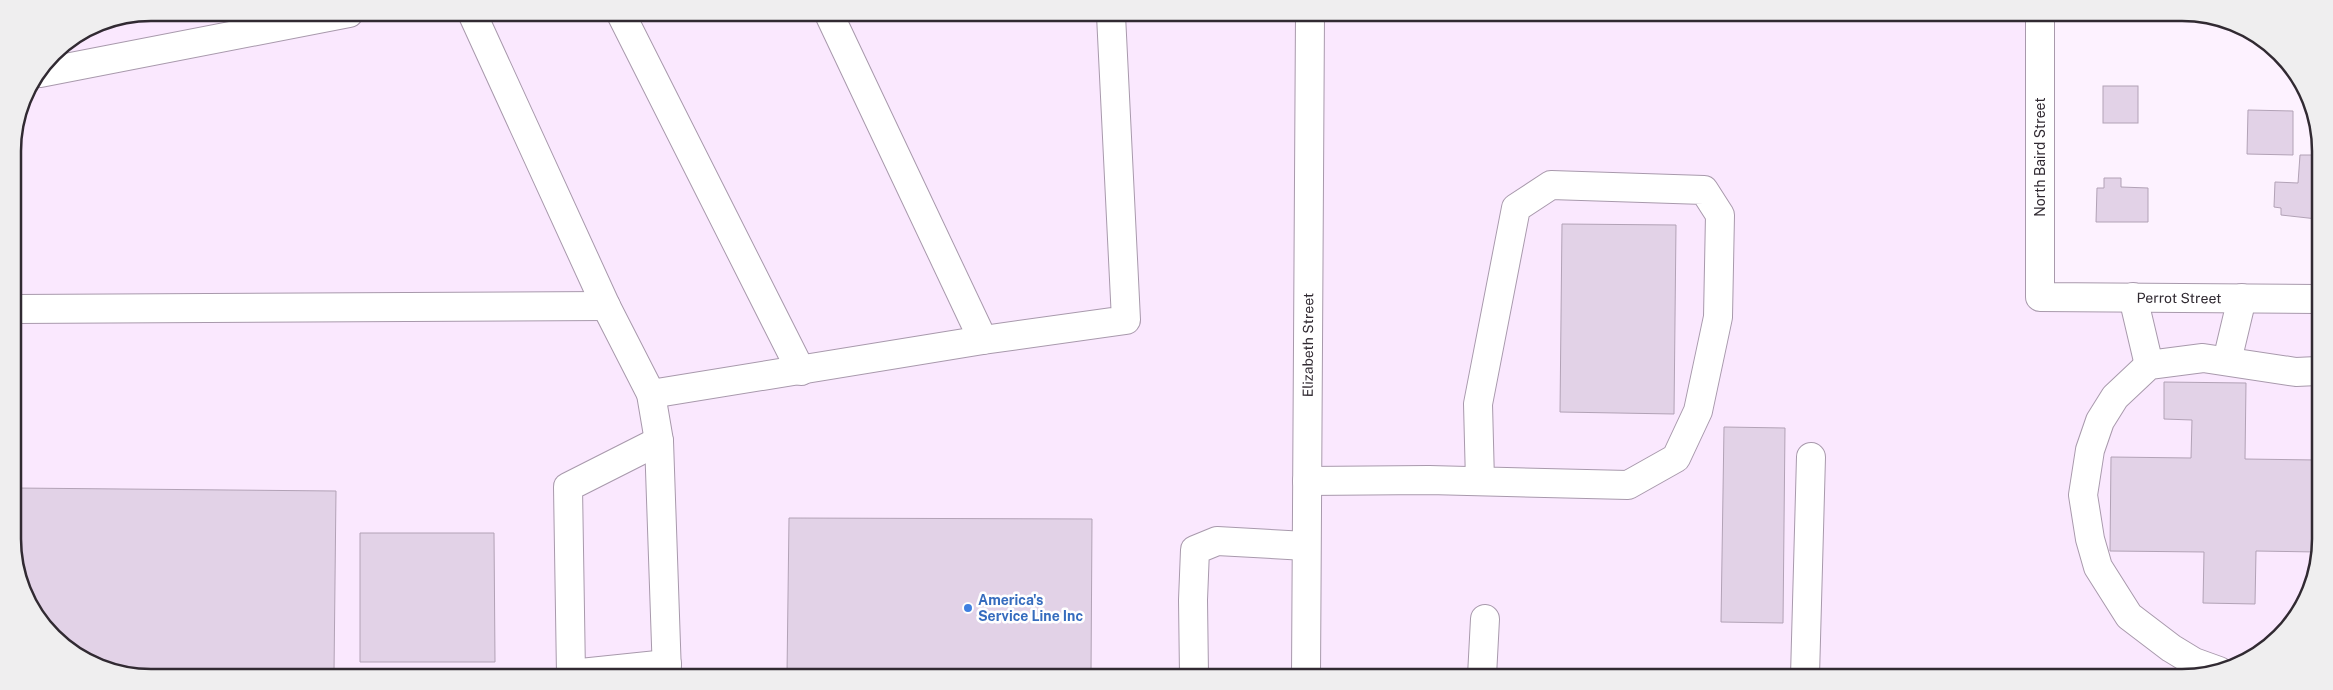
<svg xmlns="http://www.w3.org/2000/svg" width="2333" height="690" font-family="'Public Sans',sans-serif">
  <style>
    .built { fill: #fae8fe }
    .building { fill: #e2d2e7; stroke: #b2a2b6 }
    .lines { fill: none; stroke-linecap: round; stroke-linejoin: round }
    .minor-casing { stroke: #a899ac; stroke-width: 30 }
    .minor { stroke: #fff; stroke-width: 28 }
    .shop-dot { fill: #3f7fe0; stroke: #fff; stroke-width: 2 }
    .labels { text-anchor: middle; stroke-width: 5; stroke-linejoin: round; paint-order: stroke }
    .street-label { font-size: 14px; fill: #312a32; stroke: #fff }
    .shop-label { font-size: 14px; font-weight: bold; fill: #366cbe; stroke: #fff; text-anchor: start }
    .rim { fill: none; stroke: #312a32; stroke-width: 2.5 }
  </style>
  <rect width="100%" height="100%" fill="#fdf2ff"/>
  <!-- built -->
  <path class="built" d="M151,13L2040,17V296L2317,299L2316,575L2273,643L2235,667L2191,677L115,673L15,566L13,142L23,98L53,53L98,23Z"/>
  <!-- building -->
  <g class="building">
    <rect x="2103" y="86" width="35" height="37"/>
    <path d="M2248,110L2293,111V155L2247,154Z"/>
    <path d="M2300,155H2318L2317,219L2281,215V208L2274,207L2275,182L2298,183Z"/>
    <path d="M2104,178H2121V187L2148,188V222H2096L2097,188H2104Z"/>
    <path d="M1562,224L1676,225L1674,414L1560,412Z"/>
    <path d="M2164,382L2246,383L2245,459L2316,460V552L2256,551L2255,604L2203,603L2204,552L2110,551L2111,457L2191,458L2192,420L2164,419Z"/>
    <path d="M1724,427L1785,428L1783,623L1721,622Z"/>
    <path d="M15,488L336,491L334,673H115L47,631L15,566Z"/>
    <path d="M789,518L1092,519L1091,675L787,674Z"/>
    <path d="M360,533H494L495,662H360Z"/>
  </g>
  <g class="lines">
    <defs>
      <g id="minor">
        <path d="M472,13L606,306L651,394L659,441L667,674"/>
        <path d="M621,14L801,371"/>
        <path d="M829,14L983,340"/>
        <path id="s1" d="M2040,17V297L2317,299"/>
        <path d="M40,73L349,13"/>
        <path d="M2133,297L2149,365"/>
        <path d="M14,309L606,306"/>
        <path d="M2227,361L2242,298"/>
        <path d="M651,394L983,340L1126,320L1111,15"/>
        <path d="M1307,481L1429,480L1628,485L1676,458L1698,411L1718,317L1720,215L1704,190L1551,185L1516,208L1478,404L1480,481"/>
        <path d="M2219,671L2194,662L2171,648L2129,616L2098,567L2090,539L2083,495L2090,450L2100,421L2115,397L2149,365L2203,358L2296,372L2317,371"/>
        <path d="M571,674L568,487L659,441"/>
        <path d="M571,674L667,664"/>
        <path d="M1194,675L1193,600L1195,550L1217,541L1306,546"/>
        <path id="s2" d="M1306,675L1310,15"/>
        <path d="M1482,676L1485,619"/>
        <path d="M1805,676L1811,457"/>
      </g>
    </defs>
    <!-- minor casing -->
    <use href="#minor" class="minor-casing"/>
    <!-- minor -->
    <use href="#minor" class="minor"/>
  </g>
  <!-- markers -->
  <circle class="shop-dot" cx="968" cy="608" r="5"/>
  <g class="labels">
    <!-- street labels -->
    <g class="street-label">
      <text transform="translate(2040 157) rotate(-90)" y="5">North Baird Street</text>
      <text dy="5" stroke="none"><textPath href="#s1" startOffset="419">Perrot Street</textPath></text>
      <text dy="5" stroke="none"><textPath href="#s2" startOffset="330">Elizabeth Street</textPath></text>
    </g>
    <!-- shop labels -->
    <g class="shop-label">
      <text x="978" y="605">America's<tspan x="978" dy="16">Service Line Inc</tspan></text>
    </g>
  </g>
  <!-- crop -->
  <path d="M0 0H2333V690H0ZM151 21H2182A130 130 0 0 1 2312 151V539A130 130 0 0 1 2182 669H151A130 130 0 0 1 21 539V151A130 130 0 0 1 151 21Z" fill="#efeeef" fill-rule="evenodd"/>
  <path class="rim" d="M151 21H2182A130 130 0 0 1 2312 151V539A130 130 0 0 1 2182 669H151A130 130 0 0 1 21 539V151A130 130 0 0 1 151 21Z"/>
</svg>
